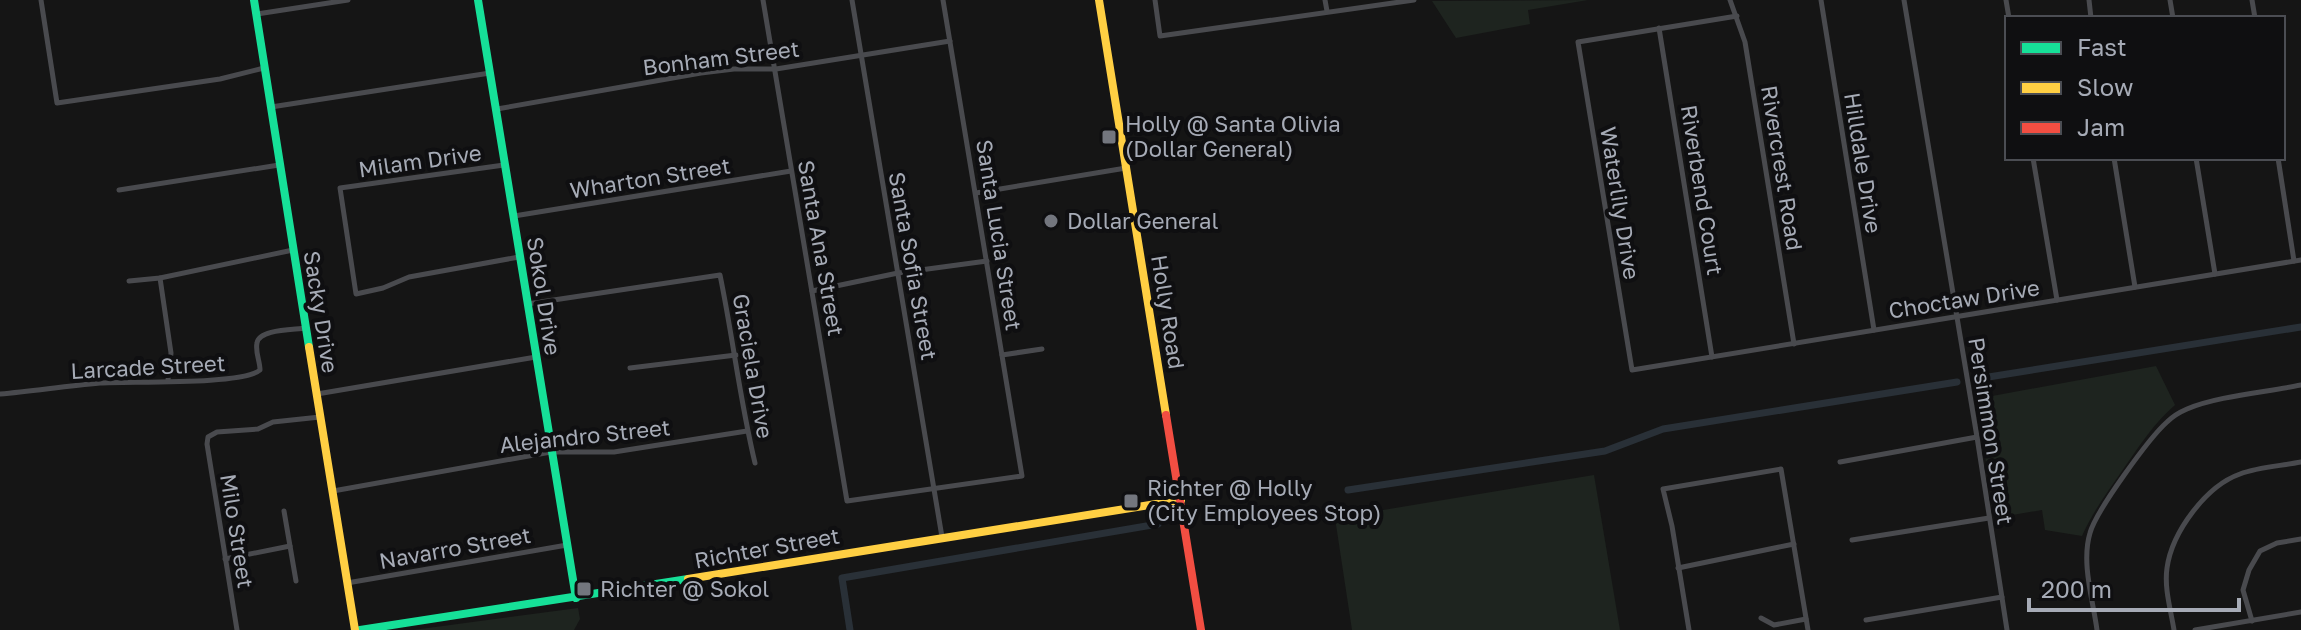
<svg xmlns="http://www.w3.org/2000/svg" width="2301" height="630" font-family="'Golos Text',sans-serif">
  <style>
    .green { fill: #1e241f }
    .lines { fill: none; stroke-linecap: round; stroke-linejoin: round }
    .canal { stroke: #293037; stroke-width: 7 }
    .street { stroke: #494a4e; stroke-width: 5 }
    .fast { stroke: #16e098; stroke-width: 8 }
    .slow { stroke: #ffcf43; stroke-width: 8 }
    .jam { stroke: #f24e42; stroke-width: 8 }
    .poi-dot { fill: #73767e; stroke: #0f0f11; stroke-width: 3 }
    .labels { text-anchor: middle; stroke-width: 8; stroke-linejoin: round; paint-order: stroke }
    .street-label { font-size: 22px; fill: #a6abb6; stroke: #0f0f11 }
    .poi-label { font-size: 22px; fill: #a6abb6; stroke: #0f0f11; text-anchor: start }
  </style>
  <rect width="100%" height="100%" fill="#151515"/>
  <!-- green -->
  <g class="green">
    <path d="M1588,0L1528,10L1530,24L1456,38L1432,1Z"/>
    <path d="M2156,366L2175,405C2154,423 2140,445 2124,468C2109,490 2093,511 2082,536L2045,530L2042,510L1995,518L1976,399Z"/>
    <path d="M1594,475L1620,630H1352L1335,518Z"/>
    <path d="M578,608L580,619L574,630H413Z"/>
  </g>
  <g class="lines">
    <!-- canal -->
    <g class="canal">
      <path d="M1976,379L2301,327"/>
      <path d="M1348,490L1605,451L1663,429L1957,382"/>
      <path d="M850,630L842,578L1158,524"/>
    </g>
    <!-- street -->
    <g class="street">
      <path d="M41,0L57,103L220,79L264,68"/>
      <path d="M763,0L847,501L1022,476L943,0"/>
      <path d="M852,0L942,537"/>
      <path d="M1155,0L1160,36L1414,0"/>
      <path d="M1325,0L1327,11"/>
      <path d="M1730,0L1745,42L1794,344"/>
      <path d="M1821,0L1874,330"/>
      <path d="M1904,0L1977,437L2007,630"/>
      <path d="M2006,0L2009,18"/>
      <path d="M2089,0L2091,18"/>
      <path d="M2170,0L2173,18"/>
      <path d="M2252,0L2255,18"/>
      <path d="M257,14L348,0"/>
      <path d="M1737,16L1578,42L1632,370L2301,260"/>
      <path d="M1659,28L1712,357"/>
      <path d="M271,107L490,73"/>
      <path d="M497,109L701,73L734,69H776L950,41"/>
      <path d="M2033,158L2057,300"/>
      <path d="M2114,158L2135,287"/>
      <path d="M2196,158L2215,274"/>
      <path d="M2278,158L2294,261"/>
      <path d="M504,165L340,188L356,294L383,288L409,277L519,257"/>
      <path d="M119,190L279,165"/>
      <path d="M976,193L1126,168"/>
      <path d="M514,216L791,171"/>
      <path d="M160,278L171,353L168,380"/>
      <path d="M129,281L160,278L293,250"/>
      <path d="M812,291L898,273L987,261"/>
      <path d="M527,304L720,275C733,338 740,401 755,463"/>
      <path d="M1002,355L1042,349"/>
      <path d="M630,368L736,355"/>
      <path d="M0,394C33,391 66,386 100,383C129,381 244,385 260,370C260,361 255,352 257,343C259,329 293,330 306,328"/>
      <path d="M317,394L536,357"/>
      <path d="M1840,462L1977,437"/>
      <path d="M333,491L551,452H614L747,431"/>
      <path d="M284,511L296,581"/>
      <path d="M1852,540L1989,518"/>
      <path d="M225,559L290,546"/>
      <path d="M1678,568L1794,544"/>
      <path d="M347,583L567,545"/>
      <path d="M1761,618L1774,625L1806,619"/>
      <path d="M1866,620L2002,597"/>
      <path d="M2252,621L2243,590L2249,570L2260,551L2277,543L2301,539"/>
      <path d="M237,630L207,444L208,437L217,432L258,429L273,422L320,417"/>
      <path d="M1689,630L1672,526L1663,489L1781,469L1808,630"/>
      <path d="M2097,630C2093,600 2081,563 2090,533C2096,511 2149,438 2167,422C2172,417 2180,412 2187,409C2217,396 2268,392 2301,385"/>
      <path d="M2174,630C2171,611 2164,588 2167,568C2172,532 2206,486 2240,474C2258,467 2281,466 2301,462"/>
      <path d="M2195,630L2301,612"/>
    </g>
    <!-- fast -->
    <g class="fast">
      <path d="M254,0L309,347"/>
      <path d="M478,0L576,598"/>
      <path d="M360,630L688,579"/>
    </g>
    <!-- slow -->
    <g class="slow">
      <path d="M1099,0L1166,415"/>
      <path d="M309,347L355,630"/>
      <path d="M688,579L1181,500"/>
    </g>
    <!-- jam -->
    <path class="jam" d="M1166,415L1201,630"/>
  </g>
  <!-- markers -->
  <g class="poi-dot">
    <rect x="1101" y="129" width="16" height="16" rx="4"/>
    <circle cx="1051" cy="221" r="8"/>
    <rect x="1123" y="493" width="16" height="16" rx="4"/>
    <rect x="576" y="581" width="16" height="16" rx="4"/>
  </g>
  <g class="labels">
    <!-- street labels -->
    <g class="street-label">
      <text transform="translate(721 58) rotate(-7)" y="8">Bonham Street</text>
      <text transform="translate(420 161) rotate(-8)" y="8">Milam Drive</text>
      <text transform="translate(1863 163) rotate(81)" y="8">Hilldale Drive</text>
      <text transform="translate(1782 168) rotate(81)" y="8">Rivercrest Road</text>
      <text transform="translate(650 178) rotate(-9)" y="8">Wharton Street</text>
      <text transform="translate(1702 190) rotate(81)" y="8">Riverbend Court</text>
      <text transform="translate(1620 203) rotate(81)" y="8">Waterlily Drive</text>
      <text transform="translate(999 235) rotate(81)" y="8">Santa Lucia Street</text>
      <text transform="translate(821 248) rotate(80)" y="8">Santa Ana Street</text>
      <text transform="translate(913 266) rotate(80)" y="8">Santa Sofia Street</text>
      <text transform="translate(544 296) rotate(81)" y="8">Sokol Drive</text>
      <text transform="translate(1964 299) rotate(-9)" y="8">Choctaw Drive</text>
      <text transform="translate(321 312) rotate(81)" y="8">Sacky Drive</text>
      <text transform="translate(1168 312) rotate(81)" y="8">Holly Road</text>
      <text transform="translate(753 366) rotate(80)" y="8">Graciela Drive</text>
      <text transform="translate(148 367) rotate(-3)" y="8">Larcade Street</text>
      <text transform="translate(1991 431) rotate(81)" y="8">Persimmon Street</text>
      <text transform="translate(585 436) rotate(-6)" y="8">Alejandro Street</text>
      <text transform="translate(237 531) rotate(81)" y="8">Milo Street</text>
      <text transform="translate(455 548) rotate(-10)" y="8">Navarro Street</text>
      <text transform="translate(767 548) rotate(-10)" y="8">Richter Street</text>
    </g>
    <!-- poi labels -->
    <g class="poi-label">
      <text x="1125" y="132">Holly @ Santa Olivia<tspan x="1125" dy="25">(Dollar General)</tspan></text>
      <text x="1067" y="229">Dollar General</text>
      <text x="1147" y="496">Richter @ Holly<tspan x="1147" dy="25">(City Employees Stop)</tspan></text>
      <text x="600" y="597">Richter @ Sokol</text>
    </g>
  </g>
  <!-- legend -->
  <rect x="2005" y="16" width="280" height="144" fill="#0f0f11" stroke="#4b4d53" stroke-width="2"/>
  <rect x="2021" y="42" width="40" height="12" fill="#16e098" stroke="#4b4d53" stroke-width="2"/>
  <text x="2077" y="56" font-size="24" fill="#a6abb6">Fast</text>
  <rect x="2021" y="82" width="40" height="12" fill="#ffcf43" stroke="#4b4d53" stroke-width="2"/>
  <text x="2077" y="96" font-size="24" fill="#a6abb6">Slow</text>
  <rect x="2021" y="122" width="40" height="12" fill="#f24e42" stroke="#4b4d53" stroke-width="2"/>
  <text x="2077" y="136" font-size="24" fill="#a6abb6">Jam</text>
  <!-- scale -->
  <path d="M2029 598v12h210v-12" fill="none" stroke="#a6abb6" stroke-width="4"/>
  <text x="2041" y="598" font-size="24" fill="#a6abb6" stroke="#0f0f11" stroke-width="6" paint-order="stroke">200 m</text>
</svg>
